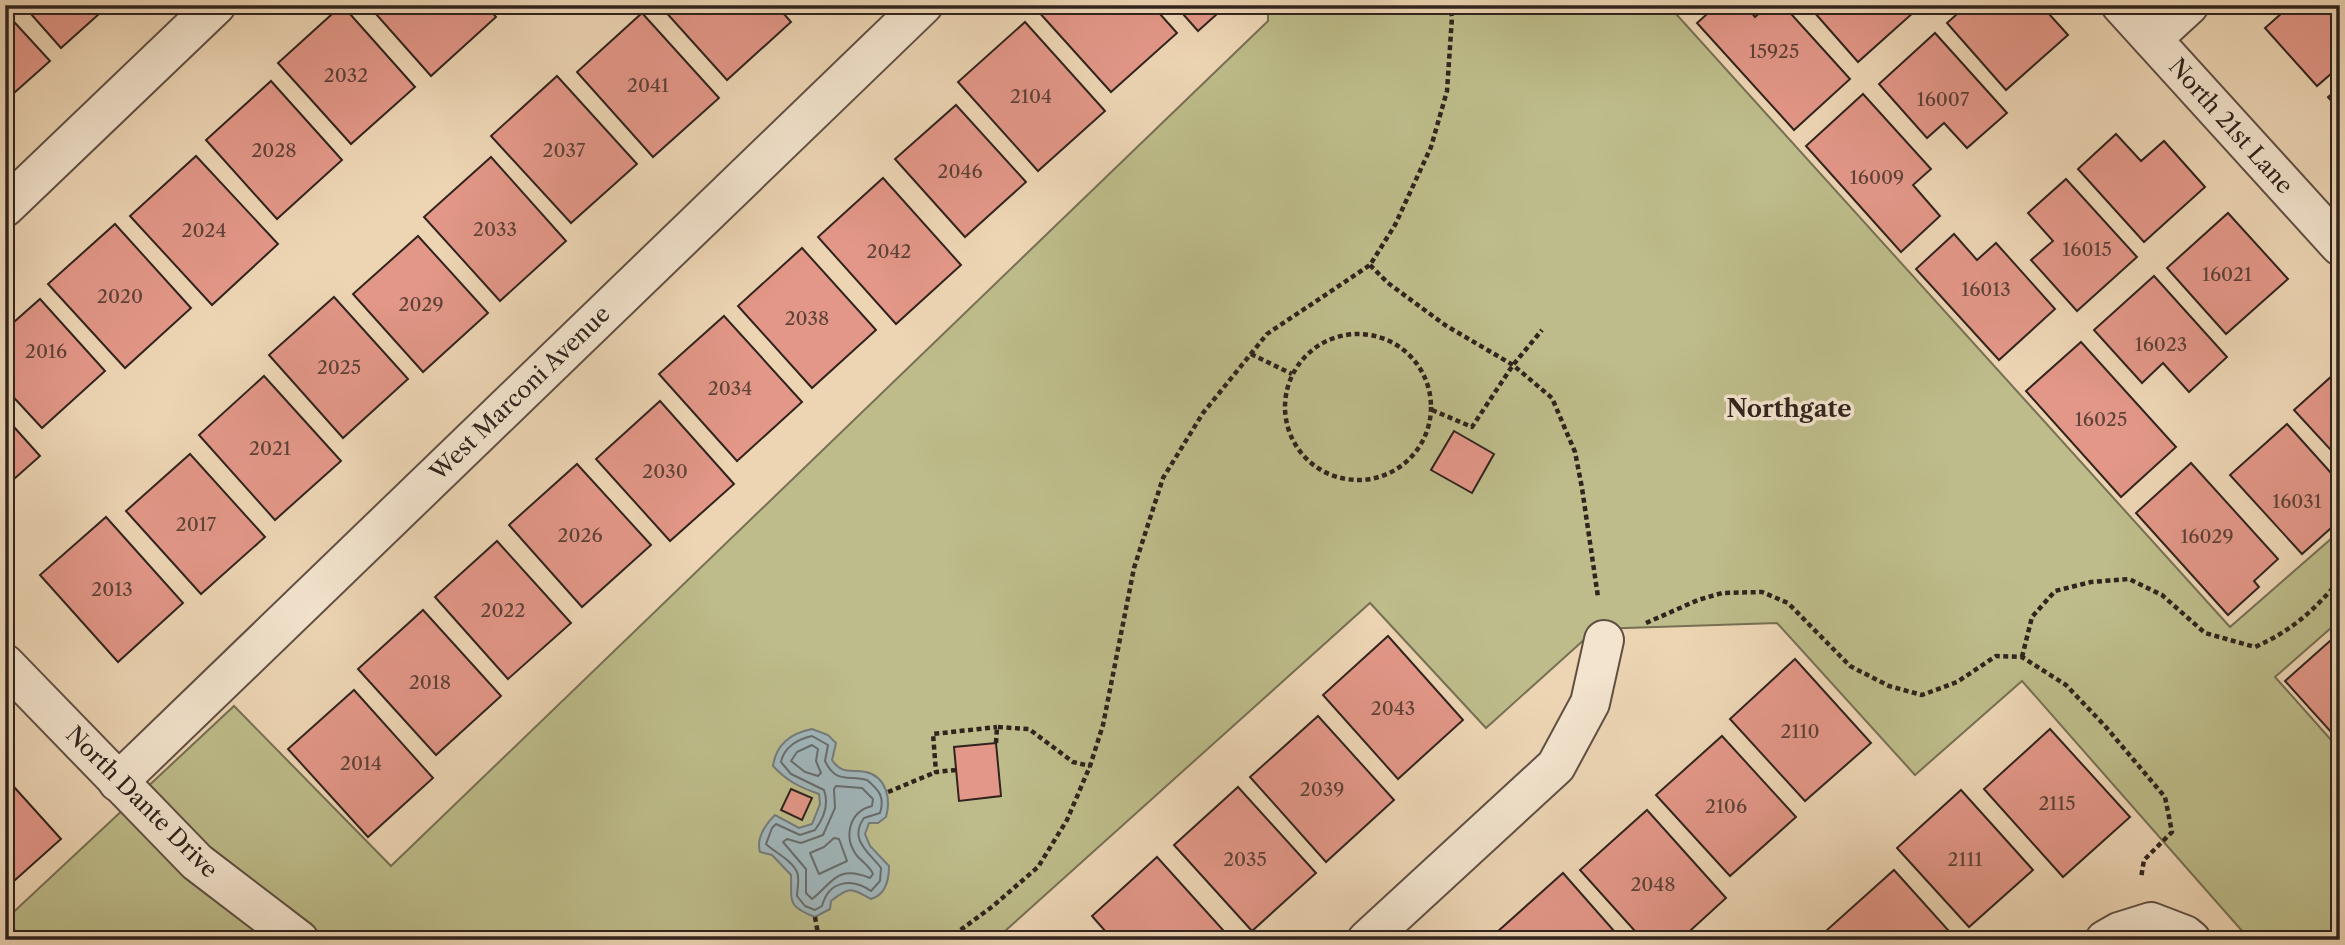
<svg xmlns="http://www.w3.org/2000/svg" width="2345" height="945" font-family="'Libre Caslon Text',serif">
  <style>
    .green { fill: #bdbc8a; stroke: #777054; stroke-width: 2 }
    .water { fill: #a0b5b9; stroke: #747b7b; stroke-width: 2 }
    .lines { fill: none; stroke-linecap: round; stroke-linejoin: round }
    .shore { stroke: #686c6c; stroke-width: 2 }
    .building { fill: #e39788; stroke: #31241e; stroke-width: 2 }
    .minor-casing { stroke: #605044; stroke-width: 42 }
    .path { stroke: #31241e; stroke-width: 4.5; stroke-dasharray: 5 3.5; stroke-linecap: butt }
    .minor { stroke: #f3e4ce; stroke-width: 38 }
    .labels { text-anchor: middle; stroke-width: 7; stroke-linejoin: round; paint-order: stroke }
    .number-label { font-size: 19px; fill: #5e4138 }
    .street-label { font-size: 23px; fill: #31241e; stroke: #f3e4ce }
    .neighbourhood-label { font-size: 24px; font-weight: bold; fill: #31241e; stroke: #f3e4ce }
  </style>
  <rect width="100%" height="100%" fill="#edd5b4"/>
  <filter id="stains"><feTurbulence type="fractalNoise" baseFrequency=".00286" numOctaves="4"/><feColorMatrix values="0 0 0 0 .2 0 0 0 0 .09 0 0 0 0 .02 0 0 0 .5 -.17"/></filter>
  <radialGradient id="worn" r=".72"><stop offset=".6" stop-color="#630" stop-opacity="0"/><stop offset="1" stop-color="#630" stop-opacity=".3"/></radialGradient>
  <!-- green -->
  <path class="green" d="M1268,5H1668L2230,627L2340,531V620L2275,677L2340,750V940H2250L2022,681L1915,775L1777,623L1596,629L1486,728L1370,603L995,940H24L5,920L234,706L391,866L1268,21Z"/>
  <!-- water -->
  <path class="water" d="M812,729L828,735L836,743L832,760C842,775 851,769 866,772C887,777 891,800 886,817L878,823H869L865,834L870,846L889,866C889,880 885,895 871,899C851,888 850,886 831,901L830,909L815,917C786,906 792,901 791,875L772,855L760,852C756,838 766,824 775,815L799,828L812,824L820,804L819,794C799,787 787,781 773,766C776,744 792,733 812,729Z"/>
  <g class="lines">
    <!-- shore -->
    <g class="shore">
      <path d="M812,736L828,745L825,761C836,784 848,775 867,780C879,790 885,797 880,813L864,818C848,840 870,853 881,868L880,881L871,891C852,878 829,880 822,906L815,910L805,906L797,896C797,889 800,878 797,872C792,860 774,852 766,844L772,828L776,824L800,835L815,830C824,818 829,804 824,790L791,774L781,762C784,747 798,739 812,736Z"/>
      <path d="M812,745L818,749L816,761L821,773L818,776L805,772L791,761L797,752Z"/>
      <path d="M836,786L862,788L873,799L872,806C848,812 843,839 858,857C864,863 870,867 873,874L870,878C836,864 832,884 812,899L806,893V869L783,842L787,839L801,843L823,835L835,808L834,789Z"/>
      <path d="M834,838L839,839L847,861L819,874L810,853L824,847Z"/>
    </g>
  </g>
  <!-- building -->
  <g class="building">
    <path d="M23,5H109L61,48Z"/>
    <path d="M342,5L415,87L351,144L278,63Z"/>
    <path d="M368,5H486L496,17L431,76Z"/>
    <path d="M667,5H776L791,22L727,80L663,9Z"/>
    <path d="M1043,5H1152L1177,33L1111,92L1037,10Z"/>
    <path d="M1175,5H1227L1198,31Z"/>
    <path d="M1717,5H1745L1755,17L1768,5H1783L1850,79L1794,130L1697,23Z"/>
    <path d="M1822,5H1908L1914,12L1858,62L1814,12Z"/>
    <path d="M1967,5H2041L2068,35L2006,90L1947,23Z"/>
    <path d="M2291,5H2340V66L2317,86L2265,28Z"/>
    <path d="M5,12L50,61L5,101Z"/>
    <path d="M642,13L719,98L653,157L577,72Z"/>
    <path d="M1025,22L1105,111L1038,171L958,82Z"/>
    <path d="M1935,33L2007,113L1967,148L1944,123L1927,138L1879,84Z"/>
    <path d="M557,76L637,164L571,223L491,136Z"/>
    <path d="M271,81L342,160L277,219L206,140Z"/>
    <path d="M2340,87V111L2328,97Z"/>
    <path d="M1863,94L1931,169L1913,185L1940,216L1901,252L1806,146Z"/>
    <path d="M956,105L1026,182L965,237L895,159Z"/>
    <path d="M2116,134L2141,161L2164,141L2205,187L2144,242L2078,169Z"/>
    <path d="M196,156L278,244L212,305L130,216Z"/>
    <path d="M491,157L566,241L500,301L424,217Z"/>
    <path d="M883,178L961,265L896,324L818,237Z"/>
    <path d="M2066,179L2137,257L2077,311L2031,260L2053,241L2028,213Z"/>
    <path d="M2228,213L2288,279L2226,334L2167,268Z"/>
    <path d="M115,224L191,308L125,368L48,284Z"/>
    <path d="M1954,234L1977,260L1996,243L2055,309L1999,360L1916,269Z"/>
    <path d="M418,236L488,313L423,372L353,294Z"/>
    <path d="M802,248L876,330L812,388L738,306Z"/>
    <path d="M2154,276L2227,357L2189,392L2163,363L2142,383L2094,330Z"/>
    <path d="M334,297L408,379L343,438L269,355Z"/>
    <path d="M40,299L105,371L42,428L5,388V330Z"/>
    <path d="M724,316L802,402L737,461L659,374Z"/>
    <path d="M2081,342L2176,447L2121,497L2026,391Z"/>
    <path d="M2333,375L2340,382V460L2294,410Z"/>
    <path d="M264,376L341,461L275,520L199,435Z"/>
    <path d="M660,401L734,484L670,541L596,459Z"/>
    <path d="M5,417L40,456L5,487Z"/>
    <path d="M2287,424L2340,483V520L2302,554L2230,475Z"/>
    <path d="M1454,431L1494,454L1472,493L1431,470Z"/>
    <path d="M190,454L265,537L201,594L126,511Z"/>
    <path d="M2191,463L2278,559L2254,581L2259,587L2228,615L2136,513Z"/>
    <path d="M577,464L651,545L582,607L509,525Z"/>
    <path d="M106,517L183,603L118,662L40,575Z"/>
    <path d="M497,541L571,623L508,679L435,597Z"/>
    <path d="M423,610L501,696L436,755L358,669Z"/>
    <path d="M2340,632V742L2285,681Z"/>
    <path d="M1388,636L1463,720L1398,779L1323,695Z"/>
    <path d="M1795,659L1871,743L1805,801L1730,719Z"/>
    <path d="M354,690L433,778L368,837L288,749Z"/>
    <path d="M1318,716L1394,800L1326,862L1250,777Z"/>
    <path d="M2050,729L2130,817L2063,877L1984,789Z"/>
    <path d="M1722,736L1796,817L1730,876L1656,795Z"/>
    <path d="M996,743L1001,796L959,801L954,747Z"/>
    <path d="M5,777L61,839L5,889Z"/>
    <path d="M1238,787L1316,873L1252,931L1174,845Z"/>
    <path d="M791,789L812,798L802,820L781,810Z"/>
    <path d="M1961,790L2033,870L1969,927L1897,848Z"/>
    <path d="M1647,810L1726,898L1680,940H1643L1580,870Z"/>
    <path d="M1157,857L1232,940H1113L1092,916Z"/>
    <path d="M1894,870L1957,940H1836L1827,930Z"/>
    <path d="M1563,873L1622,940H1501L1496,933Z"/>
    <path d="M1083,932L1090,940H1074Z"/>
  </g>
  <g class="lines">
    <defs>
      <g id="minor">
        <path d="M2121,5L2340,246"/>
        <path d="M2152,39L2189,5"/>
        <path d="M5,207L216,5"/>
        <path d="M5,664L197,862L299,940"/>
        <path d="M118,782L923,5"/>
        <path d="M1367,940L1556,766L1590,703L1604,640"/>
        <path d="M2105,940L2119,932L2151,922L2185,935L2191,940"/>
      </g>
    </defs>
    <!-- minor casing -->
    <use href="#minor" class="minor-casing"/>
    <!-- path -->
    <g class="path">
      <path d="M1370,265L1388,283L1445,325L1513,365L1552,398L1575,452L1582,488L1598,597"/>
      <circle cx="1358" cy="407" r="73"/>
      <path d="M1251,354L1292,374"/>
      <path d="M1432,410L1472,427L1513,365L1542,330"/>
      <path d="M1646,623L1698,600L1722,593L1762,592L1788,603L1850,666L1889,686L1922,695L1957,682L1996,656L2022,657L2066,685L2105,726L2165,797L2172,832L2144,860L2141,878"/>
      <path d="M2022,657L2032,617L2055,591L2091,582L2129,579L2162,595L2205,633L2255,647C2293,630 2313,611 2340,580"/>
      <path d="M996,743L997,727L1029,729L1073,762L1090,766"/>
      <path d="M956,770L936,772L933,734L997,727"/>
      <path d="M888,792L936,772"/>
      <path d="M815,917L818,934L824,940"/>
      <path d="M947,940L993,906L1038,867L1067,820L1090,766L1103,725L1134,568L1163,478L1203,413L1267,334L1370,265L1395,225L1431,147L1447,91L1452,17L1450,5"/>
    </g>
    <!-- minor -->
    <use href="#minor" class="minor"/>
  </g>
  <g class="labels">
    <!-- number labels -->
    <g class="number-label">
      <text x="1774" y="58">15925</text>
      <text x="346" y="82">2032</text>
      <text x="648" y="92">2041</text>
      <text x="1031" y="103">2104</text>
      <text x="1943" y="106">16007</text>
      <text x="274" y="157">2028</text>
      <text x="564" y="157">2037</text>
      <text x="960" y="178">2046</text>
      <text x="1877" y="184">16009</text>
      <text x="495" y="236">2033</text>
      <text x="204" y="237">2024</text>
      <text x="2087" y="256">16015</text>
      <text x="889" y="258">2042</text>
      <text x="2227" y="281">16021</text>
      <text x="1986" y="296">16013</text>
      <text x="120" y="303">2020</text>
      <text x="421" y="311">2029</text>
      <text x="807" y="325">2038</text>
      <text x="2161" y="351">16023</text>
      <text x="46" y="358">2016</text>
      <text x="339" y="374">2025</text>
      <text x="730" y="395">2034</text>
      <text x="2101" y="426">16025</text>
      <text x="270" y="455">2021</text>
      <text x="665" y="478">2030</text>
      <text x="2297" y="508">16031</text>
      <text x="196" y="531">2017</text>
      <text x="580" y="542">2026</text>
      <text x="2207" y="543">16029</text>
      <text x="112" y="596">2013</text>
      <text x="503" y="617">2022</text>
      <text x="430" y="689">2018</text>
      <text x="1393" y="715">2043</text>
      <text x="1800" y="738">2110</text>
      <text x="361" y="770">2014</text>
      <text x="1322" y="796">2039</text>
      <text x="2057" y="810">2115</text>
      <text x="1726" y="813">2106</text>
      <text x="1245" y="866">2035</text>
      <text x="1965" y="866">2111</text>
      <text x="1653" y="891">2048</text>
    </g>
    <!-- street labels -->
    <g class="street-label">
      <text transform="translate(2231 126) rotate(48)" y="8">North 21st Lane</text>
      <text transform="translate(520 393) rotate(-44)" y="8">West Marconi Avenue</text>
      <text transform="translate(142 802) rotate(45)" y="8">North Dante Drive</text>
    </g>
    <!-- neighbourhood labels -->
    <g class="neighbourhood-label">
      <text x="1789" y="417">Northgate</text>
    </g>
  </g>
  <!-- margin -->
  <rect width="2345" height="945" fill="none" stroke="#edd5b4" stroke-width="28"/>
  <rect x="7" y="7" width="2331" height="931" fill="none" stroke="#31241e" stroke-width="3.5"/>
  <rect x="14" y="14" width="2317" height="917" fill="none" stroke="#31241e" stroke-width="2"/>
  <rect width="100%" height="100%" filter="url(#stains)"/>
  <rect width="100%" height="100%" fill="url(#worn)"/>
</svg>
